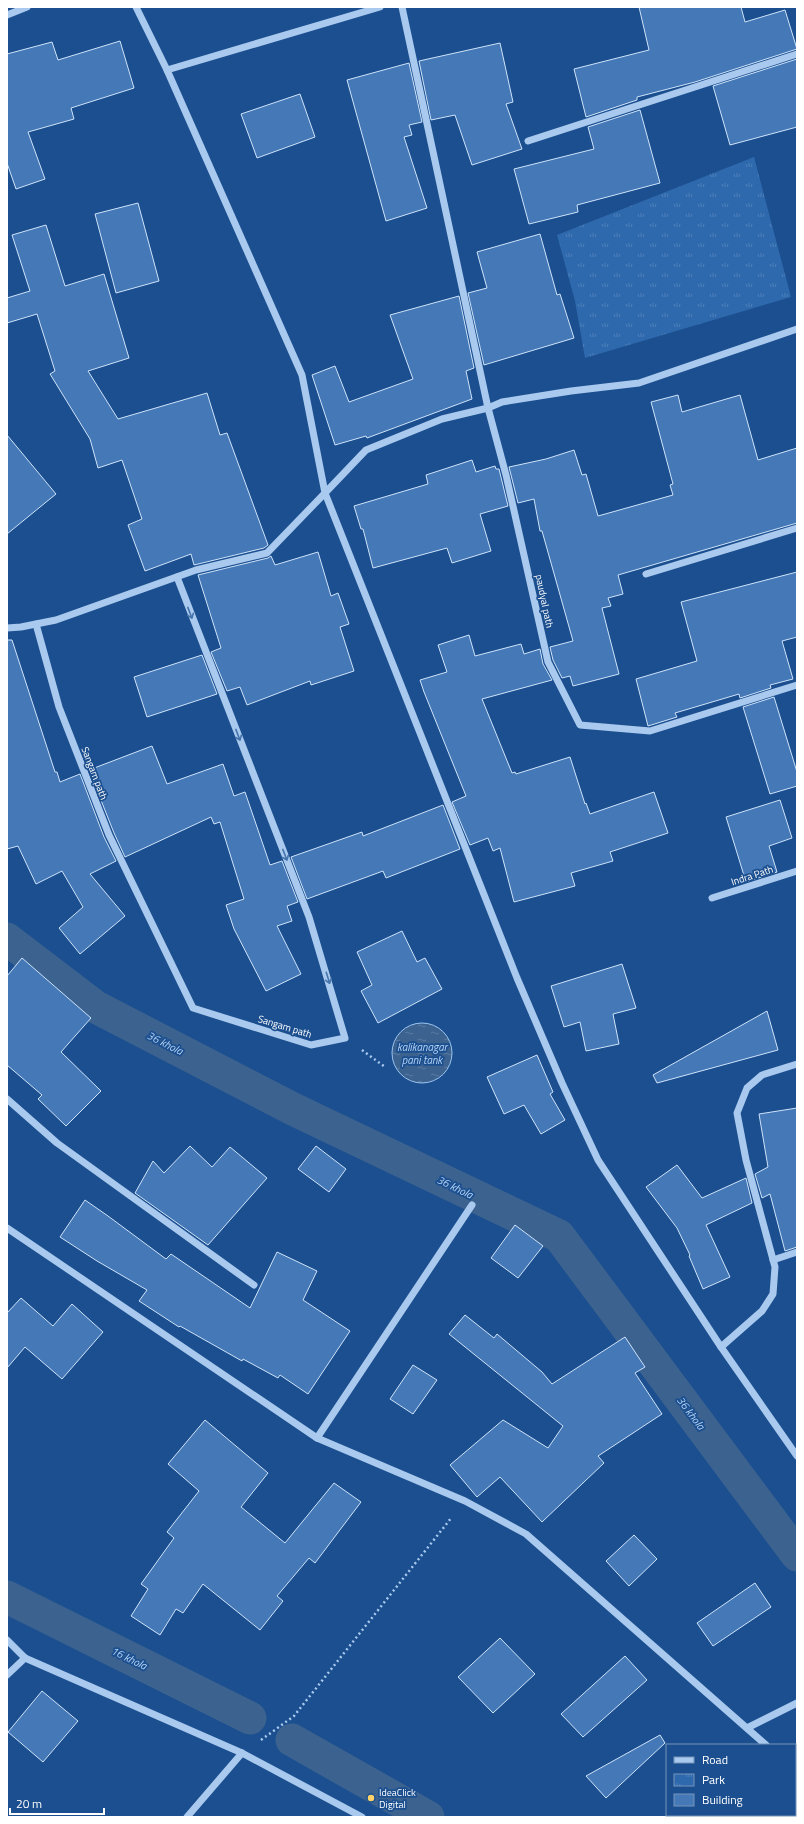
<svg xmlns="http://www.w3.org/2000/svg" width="804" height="1824" font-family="'Titillium Web',sans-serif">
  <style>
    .park { fill: url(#park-tufts) }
    .water { fill: url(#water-ripples); stroke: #9cc4f0 }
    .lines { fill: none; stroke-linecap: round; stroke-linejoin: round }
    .canal { stroke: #3c6290; stroke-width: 33 }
    .building { fill: #4478b7; stroke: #cfe3fa }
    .path { stroke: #a9c9ee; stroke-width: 2.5; stroke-dasharray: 2 3; stroke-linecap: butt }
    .minor { stroke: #a9c9ee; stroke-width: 7 }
    .oneway { stroke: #4674ac }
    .poi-dot { fill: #ffd166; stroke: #1b4f8f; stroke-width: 1.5 }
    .labels { text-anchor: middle; stroke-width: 3.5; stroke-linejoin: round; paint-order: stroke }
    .street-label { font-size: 10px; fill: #fff; stroke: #1b4f8f }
    .poi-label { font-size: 10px; fill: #fff; stroke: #1b4f8f; text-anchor: start }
    .water-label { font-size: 11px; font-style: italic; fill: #b5d3f5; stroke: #1b4f8f }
  </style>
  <defs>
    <pattern id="park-tufts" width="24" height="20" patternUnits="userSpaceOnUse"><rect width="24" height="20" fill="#2e69ad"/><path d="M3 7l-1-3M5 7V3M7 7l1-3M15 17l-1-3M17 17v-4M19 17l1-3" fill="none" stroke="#4d80b9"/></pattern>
    <pattern id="water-ripples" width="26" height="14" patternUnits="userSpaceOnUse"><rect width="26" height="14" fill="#3c6290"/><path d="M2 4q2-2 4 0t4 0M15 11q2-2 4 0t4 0" fill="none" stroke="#597aa1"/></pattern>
  </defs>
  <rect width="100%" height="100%" fill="#1b4f8f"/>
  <!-- park -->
  <path class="park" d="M754,157L791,297L585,358L575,301L557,235Z"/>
  <!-- water -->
  <circle class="water" cx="422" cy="1053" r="30"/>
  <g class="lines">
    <!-- canal -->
    <g class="canal">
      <path d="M7,939L96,1007L293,1109L559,1236L797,1555"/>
      <path d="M7,1597L250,1718"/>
      <path d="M292,1740L428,1817"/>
    </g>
  </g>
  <!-- building -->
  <g class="building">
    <path d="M639,7H741L745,22L785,10L797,49L695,82L637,97V100L586,117L574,69L649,50Z"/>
    <path d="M120,41L134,88L71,108L74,119L28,132L45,179L16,189L7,163V54L52,42L58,60Z"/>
    <path d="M500,43L513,102L506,104L522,149L472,165L455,115L431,120L419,61Z"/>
    <path d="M797,59V127L730,145L713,86Z"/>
    <path d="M409,63L422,122L409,125L412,135L404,137L427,208L386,221L347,80Z"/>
    <path d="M300,94L315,137L257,158L241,114Z"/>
    <path d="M640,110L660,183L577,205L578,212L529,224L514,169L594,149L588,127Z"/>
    <path d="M138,203L159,281L116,293L95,214Z"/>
    <path d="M46,225L65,286L104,274L129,358L88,371L118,419L207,393L220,435L227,433L268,545L264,548L194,565L191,554L145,571L128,525L142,519L122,460L98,468L90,439L50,374L55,371L37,314L7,323V298L30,291L12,235Z"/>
    <path d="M540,234L557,295L560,294L574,338L484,365L468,293L487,288L477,252Z"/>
    <path d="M459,296L474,368L466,371L472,399L367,438L366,436L335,445L312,375L335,366L349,402L413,379L390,315Z"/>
    <path d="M678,395L682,412L740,395L758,460L797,448V523L618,575L623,594L608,598L611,606L602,608L619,674L573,686L570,676L562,678L553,660L550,647L573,641L542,531H540L534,499L518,503L509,467L546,459L574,450L582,475L586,474L598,516L673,495L670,485L673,484L651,402Z"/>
    <path d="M7,435L56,494L7,534Z"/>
    <path d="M472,460L476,472L495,466L496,469H499L508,506L480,514L491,551L452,563L447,548L373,568L363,529H361L354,506L428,484L426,475Z"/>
    <path d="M318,552L331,596L338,593L349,624L340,627L354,671L311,685L310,681L247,705L240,687L227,691L211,652L221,648L198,575L268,558L271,556L275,565Z"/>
    <path d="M797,572V637L782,641L793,679L770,685L771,688L740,698L739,694L675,713L677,717L648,726L636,679L697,661L681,602Z"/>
    <path d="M469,635L475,656L521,644L524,654L540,649L543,664L552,680L482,699L512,773L515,772L516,774L570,757L585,804L586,803L590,814L654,792L668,833L610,852L613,861L571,873L575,886L514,902L500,848L493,851L488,838L470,845L452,802L466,796L424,692L420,680L447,672L438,645Z"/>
    <path d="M7,640H12L55,772H57L60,782L80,774L104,837L116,861L90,874L125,916L80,954L59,928L83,907L62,871L36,884L18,846L7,849Z"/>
    <path d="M202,655L217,694L147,717L134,677Z"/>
    <path d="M774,697L797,772V786L770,794L743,707Z"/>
    <path d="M152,746L167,784L223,764L234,796L245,792L270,865L282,861L298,902L287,906L292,921L277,926L301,974L266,991L234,929L226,905L244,899L220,822L214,824L211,817L125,857L114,833L89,770Z"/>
    <path d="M780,800L792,838L769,846L777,872L746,882L726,817Z"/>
    <path d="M443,805L460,849L386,878L383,871L307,899L291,857L362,832L363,836Z"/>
    <path d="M402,931L417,962L425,958L442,989L378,1023L361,991L372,985L357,952Z"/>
    <path d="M22,958L91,1018L61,1052L101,1091L66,1126L38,1099L42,1095L7,1065V976Z"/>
    <path d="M622,964L636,1008L613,1014L619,1044L586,1051L580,1022L564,1027L551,986Z"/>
    <path d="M767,1011L778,1050L657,1083L653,1075Z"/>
    <path d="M537,1055L553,1092L550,1094L565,1120L541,1134L524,1105L504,1114L487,1077Z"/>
    <path d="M797,1108V1247L785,1251L770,1194L762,1198L755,1174L768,1167L759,1114Z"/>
    <path d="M190,1146L212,1167L230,1147L267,1178L208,1245L135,1193L153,1161L164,1173Z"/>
    <path d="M316,1146L346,1169L329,1192L298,1169Z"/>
    <path d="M677,1165L702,1198L746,1178L752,1203L706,1225L730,1277L703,1289L689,1256L690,1255L677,1228L646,1187Z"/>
    <path d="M85,1200L108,1216L166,1259L171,1254L250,1308L277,1252L317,1271L303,1300L350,1331L308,1394L280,1375L278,1378L243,1359L242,1361L180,1326L179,1327L139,1301L147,1290L97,1261L60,1237Z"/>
    <path d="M515,1225L543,1246L518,1278L491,1258Z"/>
    <path d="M21,1298L53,1326L72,1304L103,1332L62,1379L25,1347L7,1368V1313Z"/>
    <path d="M465,1315L494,1338L497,1334L542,1372L552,1384L625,1337L645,1367L635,1373L662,1414L598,1456L604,1463L542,1522L500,1477L477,1497L450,1465L503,1420L548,1448L563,1426L449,1334Z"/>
    <path d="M413,1365L437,1380L413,1414L390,1399Z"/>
    <path d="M205,1420L268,1473L241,1507L285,1543L334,1483L361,1502L315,1563L309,1558L277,1596L283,1601L260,1630L203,1584L183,1613L176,1609L160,1635L131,1616L148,1589L141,1584L174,1538L167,1532L199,1491L168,1464Z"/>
    <path d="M634,1535L657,1559L629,1586L606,1561Z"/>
    <path d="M755,1583L771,1607L713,1646L697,1623Z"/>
    <path d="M500,1638L535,1674L493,1713L458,1677Z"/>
    <path d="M625,1656L647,1680L583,1737L561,1714Z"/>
    <path d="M42,1691L78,1721L43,1762L8,1732Z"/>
    <path d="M660,1735L665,1743L606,1798L586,1776Z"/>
  </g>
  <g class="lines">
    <!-- path -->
    <g class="path">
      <path d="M362,1050L385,1067"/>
      <path d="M261,1740L294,1716L452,1517"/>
    </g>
    <!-- minor -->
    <g class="minor">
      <path d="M402,7L488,408L506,475L548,662L580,725L650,731L797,685"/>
      <path d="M7,15L27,7"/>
      <path d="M167,70L380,7"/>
      <path d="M528,141L797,54"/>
      <path d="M797,329L639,383L571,391L502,402L488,408L442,419L366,450L325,493L517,978L562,1083L598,1160L721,1347L797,1456"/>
      <path d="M646,574L797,528"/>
      <path d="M36,624L59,707L109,835L193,1008L311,1045L345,1038L309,917L177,577"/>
      <path d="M7,628L21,627L56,620L196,570L267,553L325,493L302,375L167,70L136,7"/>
      <path d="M712,898L797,871"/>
      <path d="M7,1099L57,1143L254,1285"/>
      <path d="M7,1228L317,1438L465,1501L526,1534L766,1745"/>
      <path d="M773,1260L797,1252"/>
      <path d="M721,1347L762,1311L773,1294L775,1267L746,1160L737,1113L747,1088L762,1075L797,1064"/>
      <path d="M317,1438L472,1205"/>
      <path d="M7,1640L25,1658L242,1753L362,1817"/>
      <path d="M7,1675L25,1658"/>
      <path d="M747,1728L797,1703"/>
      <path d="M795,1771L797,1772"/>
      <path d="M795,1795L797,1794"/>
      <path d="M187,1817L242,1753"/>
      <path d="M764,1817L767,1815"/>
    </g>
  </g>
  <!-- one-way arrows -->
  <defs><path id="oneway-shaft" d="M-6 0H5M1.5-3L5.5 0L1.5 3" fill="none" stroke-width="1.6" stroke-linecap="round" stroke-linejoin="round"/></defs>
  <g class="oneway">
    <use href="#oneway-shaft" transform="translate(190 613) rotate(69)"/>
    <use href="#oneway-shaft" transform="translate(238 735) rotate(69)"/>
    <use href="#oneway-shaft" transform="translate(285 855) rotate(69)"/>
    <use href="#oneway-shaft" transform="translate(328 978) rotate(73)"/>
  </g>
  <!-- markers -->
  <circle class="poi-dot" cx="371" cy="1798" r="4"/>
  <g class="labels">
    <!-- street labels -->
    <g class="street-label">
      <text transform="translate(545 601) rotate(78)" y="4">paudyal path</text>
      <text transform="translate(95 773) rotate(69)" y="4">Sangam path</text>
      <text transform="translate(752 875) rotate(-18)" y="4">Indra Path</text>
      <text transform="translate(285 1026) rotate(17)" y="4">Sangam path</text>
    </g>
    <!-- poi labels -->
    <g class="poi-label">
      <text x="379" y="1796">IdeaClick<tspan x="379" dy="12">Digital</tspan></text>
    </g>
    <!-- water labels -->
    <g class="water-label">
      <text transform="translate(165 1043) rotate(27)" y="4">36 khola</text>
      <text x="422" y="1051">kalikanagar<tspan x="422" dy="13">pani tank</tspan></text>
      <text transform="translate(455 1187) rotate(26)" y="4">36 khola</text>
      <text transform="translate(691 1413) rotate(53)" y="4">36 khola</text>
      <text transform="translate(129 1658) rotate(26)" y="4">16 khola</text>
    </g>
  </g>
  <!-- border -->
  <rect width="804" height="1824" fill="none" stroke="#ffffff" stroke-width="16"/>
  <!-- legend -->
  <rect x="666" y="1744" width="130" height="72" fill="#1b4f8f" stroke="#7695bc"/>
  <rect x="674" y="1757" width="20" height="6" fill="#a9c9ee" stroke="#7695bc"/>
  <text x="702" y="1764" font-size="12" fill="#ffffff">Road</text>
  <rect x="674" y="1774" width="20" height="12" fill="url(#park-tufts)" stroke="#7695bc"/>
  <text x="702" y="1784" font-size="12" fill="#ffffff">Park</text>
  <rect x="674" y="1794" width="20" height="12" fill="#4478b7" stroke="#7695bc"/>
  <text x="702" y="1804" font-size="12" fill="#ffffff">Building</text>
  <!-- scale -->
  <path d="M10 1808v6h94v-6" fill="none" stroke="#ffffff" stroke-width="2"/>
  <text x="16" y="1808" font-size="12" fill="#ffffff" stroke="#1b4f8f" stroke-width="3" paint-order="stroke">20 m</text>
</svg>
